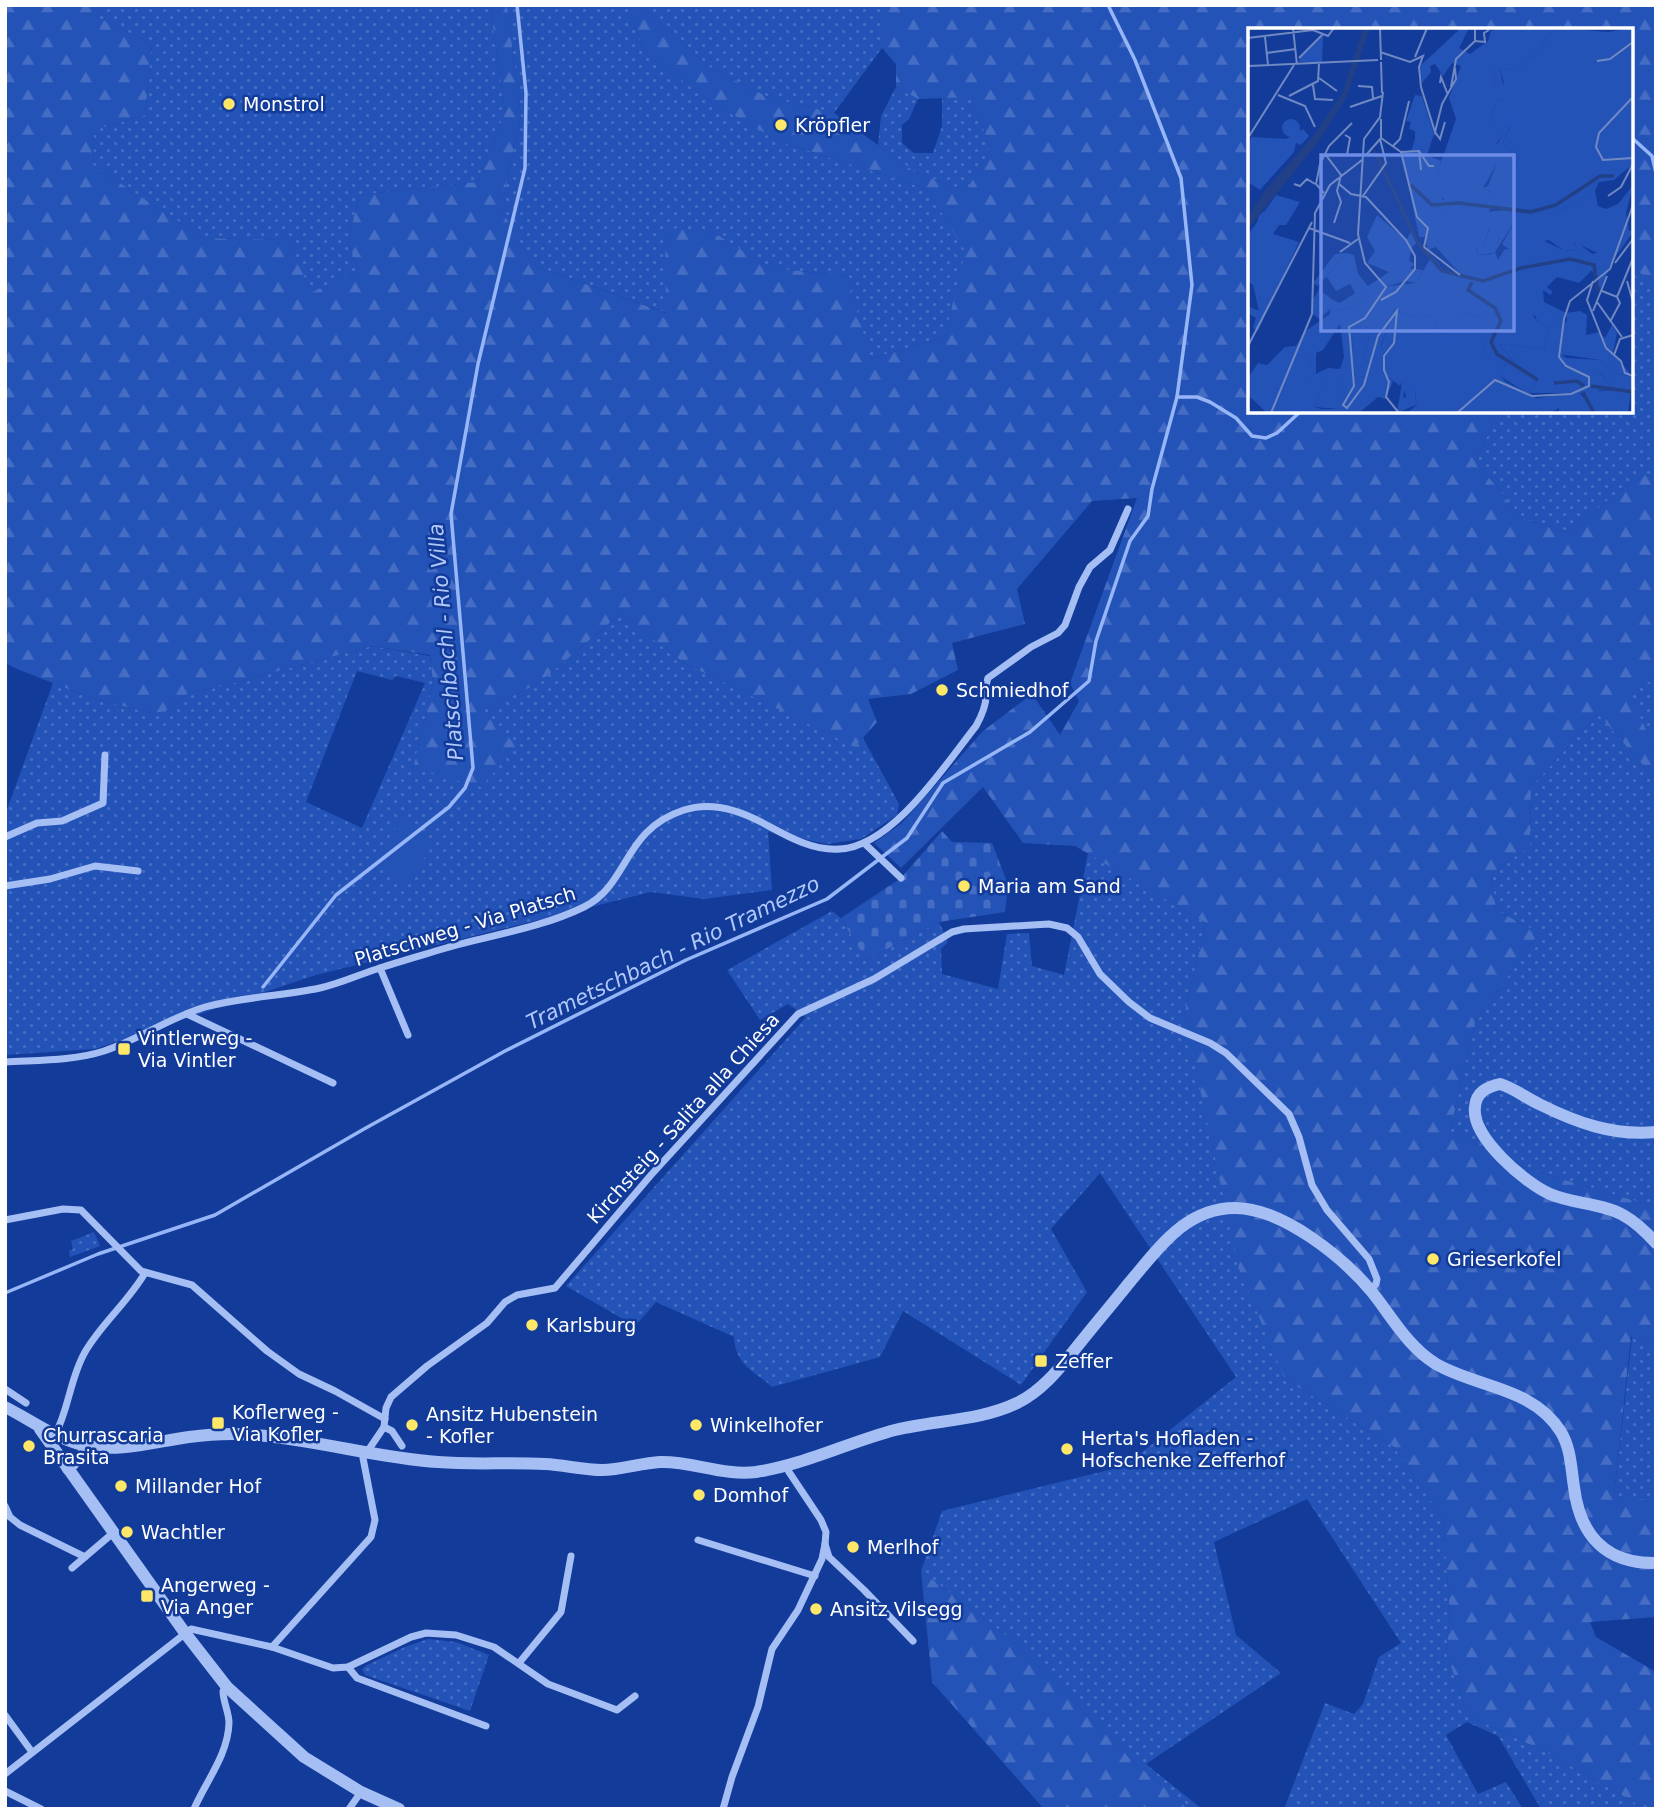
<svg xmlns="http://www.w3.org/2000/svg" width="1661" height="1814" font-family="'DejaVu Sans',sans-serif">
  <style>
    .grass { fill: url(#grass-dots); fill-rule: evenodd }
    .forest { fill: url(#forest-firs) }
    .cemetery { fill: url(#cemetery-stones) }
    .garden { fill: #2453b8 }
    .lines { fill: none; stroke-linecap: round; stroke-linejoin: round }
    .stream { stroke: #97b6f7; stroke-width: 3.5 }
    .minor { stroke: #a5bef4; stroke-width: 7 }
    .tertiary { stroke: #a5bef4; stroke-width: 12 }
    .poi-dot { fill: #ffe868; stroke: #123b9a; stroke-width: 2.5 }
    .labels { text-anchor: middle; stroke-width: 5; stroke-linejoin: round; paint-order: stroke }
    .poi-label { font-size: 19px; fill: #fff; stroke: #123b9a; text-anchor: start }
    .street-label { font-size: 19px; fill: #fff; stroke: #123b9a }
    .water-label { font-size: 21px; font-style: italic; fill: #b1c9fa; stroke: #123b9a }
    .inset-river { fill: none; stroke: #224088; stroke-width: 3.5 }
    .inset-road { fill: none; stroke: #7189c2; stroke-width: 2 }
    .view { fill: #6c8ce6; fill-opacity: 0.15; stroke: #6c8ce6; stroke-width: 3.5 }
    .inset-edge { fill: none; stroke: #fff; stroke-width: 3.5 }
  </style>
  <defs>
    <pattern id="grass-dots" width="8" height="8" patternUnits="userSpaceOnUse" patternTransform="scale(1.75)"><rect width="8" height="8" fill="#2453b8"/><path d="M2 2h.1M6 6h.1" fill="none" stroke="#456dc3" stroke-width="1.8" stroke-linecap="round"/></pattern>
    <pattern id="forest-firs" width="22" height="20" patternUnits="userSpaceOnUse" patternTransform="scale(1.75)"><rect width="22" height="20" fill="#2453b8"/><path d="M5 1l3.5 6h-7zM16 11l3.5 6h-7z" fill="#456dc3"/></pattern>
    <pattern id="cemetery-stones" width="16" height="16" patternUnits="userSpaceOnUse" patternTransform="scale(1.75)"><rect width="16" height="16" fill="#2453b8"/><path d="M2 7V4a2 2 0 0 1 4 0v3zM10 15v-3a2 2 0 0 1 4 0v3z" fill="#456dc3"/></pattern>
  </defs>
  <rect width="100%" height="100%" fill="#123b9a"/>
  <!-- grass -->
  <g class="grass">
    <path d="M101,5H490L505,112L477,182L359,195L348,242L358,270L311,294L289,240L203,238L93,165L94,130L145,115L152,44L97,17Z"/>
    <path d="M507,5H628L645,54L718,106L778,141L927,189L966,251L945,337L869,359L848,276L770,268L716,234L665,228L667,313L533,265L501,209L521,116Z"/>
    <path d="M641,5H882V48L834,113L770,98L711,68Z"/>
    <path d="M896,87L918,99L909,119L902,125V143L914,153H933L942,126V98L970,96L991,148L966,191L915,172L878,145L881,116Z"/>
    <path d="M1631,268L1656,282V479L1647,474L1623,488L1569,532L1523,519L1476,462L1498,411H1631Z"/>
    <path d="M620,614L684,663L855,746L863,738L899,804L897,815L861,839L827,844L768,832L772,890L704,899L651,892L316,975L95,1049L5,1055V815L53,683L94,699L156,714L167,710L190,692L215,688L372,646L430,656L433,683L413,769L483,710L539,683ZM357,671L392,680L396,676L425,683L362,828L306,802Z"/>
    <path d="M1656,674V753L1629,694L1653,679Z"/>
    <path d="M1598,714L1656,780V1207L1531,1170L1450,1131L1475,1022L1539,933L1496,910L1491,874L1530,846L1531,787Z"/>
    <path d="M1088,853L1206,923L1184,1015L1285,1379L1394,1447L1443,1519L1450,1616L1446,1651L1467,1715L1550,1754L1646,1809H1541L1498,1736L1467,1722L1446,1735L1478,1794L1506,1782L1523,1809H1284L1325,1703L1354,1714L1363,1704L1379,1657L1401,1643L1307,1499L1214,1542L1236,1635L1281,1673L1146,1764L1202,1809H1191L1137,1765L1011,1639L921,1571L942,1511L1125,1466L1236,1377L1100,1173L1051,1229L1087,1292L1021,1385L903,1311L880,1357L772,1387C752,1369 736,1366 734,1337L656,1302L635,1326L566,1286L806,1017L788,1004L760,1020L727,970L832,911L841,918L866,960L939,922L948,942L941,949L942,974L998,989L1007,934L1029,933L1032,966L1064,975Z"/>
    <path d="M94,1232L100,1246L70,1257L69,1251L73,1249L71,1241Z"/>
    <path d="M1632,1337L1656,1344V1501L1651,1502L1614,1496Z"/>
    <path d="M428,1639L456,1642L489,1655L470,1711L365,1675L362,1669L367,1665L405,1647Z"/>
  </g>
  <!-- forest -->
  <g class="forest">
    <path d="M5,5H101L97,17L152,44L145,115L94,130L93,165L203,238L289,240L311,293L358,270L348,242L359,195L477,182L505,112L490,5H507L521,116L501,209L533,265L666,313L665,227L716,234L770,268L848,276L870,359L945,337L965,251L927,189L778,141L718,106L645,54L628,5H641L711,68L770,98L834,113L915,172L966,191L991,148L970,97L918,99L896,87V64L882,48V5H1656V282L1631,268V30H1250V411H1498L1476,462L1523,519L1569,532L1623,488L1647,474L1656,479V674L1653,679L1630,694L1656,753V780L1598,714L1531,787L1530,846L1491,874L1496,910L1539,933L1475,1022L1450,1131L1531,1170L1656,1207V1344L1631,1337L1614,1496L1656,1501V1617L1590,1622L1596,1637L1656,1672V1809H1646L1550,1754L1467,1715L1446,1651L1450,1616L1443,1519L1394,1447L1285,1379L1239,1269L1184,1015L1206,923L1075,846L1023,843L983,787L901,868L874,843L902,823L983,731L1032,694L1060,735L1079,701L1070,683L1137,498L1092,501L1017,589L1025,624L952,643L958,670L911,694L868,699L877,722L855,747L684,663L620,614L539,683L483,710L517,746L481,787L413,769L433,683L430,655L372,646L215,688L190,692L167,710L156,714L94,699L17,669L5,663Z"/>
    <path d="M921,1571L1011,1639L1137,1765L1191,1809H1044L932,1682Z"/>
  </g>
  <!-- cemetery -->
  <path class="cemetery" d="M942,831L952,842L992,843L1008,885L1005,912L939,922L866,960L841,918L901,878Z"/>
  <!-- garden -->
  <path class="garden" d="M402,819L435,843L406,883L373,860Z"/>
  <g class="lines">
    <!-- stream -->
    <g class="stream">
      <path d="M1631,137L1652,156L1656,173"/>
      <path d="M1177,397H1197L1210,402L1236,418L1252,436L1266,438L1277,433L1301,411"/>
      <path d="M263,987L336,895L449,807L465,788L473,768L451,514L478,364L525,168L526,93L517,5"/>
      <path d="M5,1293L98,1254L215,1215L364,1129L505,1051L686,960L827,899L907,838L943,783L1030,732L1089,681L1096,641L1130,541L1148,516L1152,489L1177,397L1192,285L1181,178L1135,60L1108,5"/>
    </g>
    <!-- minor -->
    <g class="minor">
      <path d="M5,837L37,823L62,821L103,803L105,755"/>
      <path d="M864,843L901,878"/>
      <path d="M5,886L50,879L95,866L138,871"/>
      <path d="M380,968L408,1035"/>
      <path d="M187,1014L333,1083"/>
      <path d="M5,1062C37,1060 73,1061 104,1051C139,1040 170,1017 205,1007C243,997 282,996 320,988C339,984 358,975 377,969C400,961 423,955 446,948C491,935 541,928 584,907C630,884 622,830 684,810C711,801 739,810 763,823C787,836 812,851 840,849C893,846 945,765 976,726C981,717 986,707 986,696C986,688 985,685 988,678L1031,647L1058,633L1065,625L1079,587L1090,567L1110,550L1128,509"/>
      <path d="M5,1220L63,1209L81,1210L141,1271L192,1285L267,1351L299,1374L335,1391L385,1419"/>
      <path d="M5,1389L26,1403"/>
      <path d="M384,1427L392,1431L402,1446"/>
      <path d="M55,1435C69,1409 70,1378 85,1352C101,1324 128,1302 145,1273"/>
      <path d="M786,1465L789,1472L821,1520L826,1532L825,1544L829,1557L864,1590L913,1641"/>
      <path d="M5,1506L10,1517L20,1525L85,1557"/>
      <path d="M698,1540L815,1576"/>
      <path d="M72,1568L113,1533"/>
      <path d="M272,1647L371,1537L375,1520L363,1458L384,1427L386,1408L391,1397L427,1366L487,1323L505,1302L517,1295L555,1288L651,1175L798,1014L874,979L952,932L964,929L1049,924L1067,928L1078,937L1100,974L1129,1002L1150,1018L1210,1043L1226,1053L1289,1114L1299,1137L1312,1185L1327,1210L1369,1259L1377,1279L1376,1284L1370,1290"/>
      <path d="M519,1663L561,1612L571,1556"/>
      <path d="M348,1667L357,1678L486,1726"/>
      <path d="M5,1715L32,1752"/>
      <path d="M5,1774L191,1629L272,1647L333,1668L348,1667L411,1637L426,1633L456,1635L494,1647L548,1684L617,1710L635,1696"/>
      <path d="M5,1791L41,1809"/>
      <path d="M194,1809C206,1781 228,1755 229,1723C229,1712 223,1702 223,1691L227,1687"/>
      <path d="M349,1809L361,1792"/>
      <path d="M723,1809L732,1777L758,1707L772,1649L798,1610L822,1559L825,1544"/>
    </g>
    <!-- tertiary -->
    <g class="tertiary">
      <path d="M1656,1132C1613,1136 1577,1123 1539,1104C1526,1098 1514,1088 1500,1084C1487,1087 1476,1092 1475,1107C1471,1137 1525,1183 1550,1194C1573,1204 1601,1203 1623,1215C1634,1221 1647,1233 1656,1243"/>
      <path d="M5,1407C31,1420 54,1438 83,1445C119,1453 153,1442 189,1437C211,1434 234,1433 256,1435C317,1440 377,1458 438,1462C473,1465 509,1462 545,1464C564,1465 584,1470 602,1470C621,1470 641,1463 660,1462C692,1461 723,1476 756,1472C804,1465 849,1442 895,1430C935,1420 980,1421 1017,1403C1044,1390 1062,1365 1080,1343C1096,1323 1113,1303 1129,1283C1158,1249 1185,1208 1235,1208C1282,1208 1343,1257 1372,1292C1392,1317 1408,1347 1436,1364C1478,1388 1533,1387 1561,1432C1571,1449 1571,1468 1574,1487C1580,1536 1606,1564 1656,1563"/>
      <path d="M40,1429L185,1633L227,1687L304,1757L361,1792L399,1809"/>
      <path d="M68,1469L83,1454L87,1446"/>
    </g>
  </g>
  <!-- markers -->
  <g class="poi-dot">
    <circle cx="229" cy="104" r="7"/>
    <circle cx="781" cy="125" r="7"/>
    <circle cx="942" cy="690" r="7"/>
    <circle cx="964" cy="886" r="7"/>
    <rect x="117" y="1042" width="14" height="14" rx="3.5"/>
    <circle cx="1433" cy="1259" r="7"/>
    <circle cx="532" cy="1325" r="7"/>
    <rect x="1034" y="1354" width="14" height="14" rx="3.5"/>
    <rect x="211" y="1416" width="14" height="14" rx="3.5"/>
    <circle cx="412" cy="1425" r="7"/>
    <circle cx="696" cy="1425" r="7"/>
    <circle cx="29" cy="1446" r="7"/>
    <circle cx="1067" cy="1449" r="7"/>
    <circle cx="121" cy="1486" r="7"/>
    <circle cx="699" cy="1495" r="7"/>
    <circle cx="127" cy="1532" r="7"/>
    <circle cx="853" cy="1547" r="7"/>
    <rect x="140" y="1589" width="14" height="14" rx="3.5"/>
    <circle cx="816" cy="1609" r="7"/>
  </g>
  <g class="labels">
    <!-- poi labels -->
    <g class="poi-label">
      <text x="243" y="111">Monstrol</text>
      <text x="795" y="132">Kröpfler</text>
      <text x="956" y="697">Schmiedhof</text>
      <text x="978" y="893">Maria am Sand</text>
      <text x="138" y="1045">Vintlerweg -<tspan x="138" dy="22">Via Vintler</tspan></text>
      <text x="1447" y="1266">Grieserkofel</text>
      <text x="546" y="1332">Karlsburg</text>
      <text x="1055" y="1368">Zeffer</text>
      <text x="232" y="1419">Koflerweg -<tspan x="232" dy="22">Via Kofler</tspan></text>
      <text x="426" y="1421">Ansitz Hubenstein<tspan x="426" dy="22">- Kofler</tspan></text>
      <text x="710" y="1432">Winkelhofer</text>
      <text x="43" y="1442">Churrascaria<tspan x="43" dy="22">Brasita</tspan></text>
      <text x="1081" y="1445">Herta's Hofladen -<tspan x="1081" dy="22">Hofschenke Zefferhof</tspan></text>
      <text x="135" y="1493">Millander Hof</text>
      <text x="713" y="1502">Domhof</text>
      <text x="141" y="1539">Wachtler</text>
      <text x="867" y="1554">Merlhof</text>
      <text x="161" y="1592">Angerweg -<tspan x="161" dy="22">Via Anger</tspan></text>
      <text x="830" y="1616">Ansitz Vilsegg</text>
    </g>
    <!-- street labels -->
    <g class="street-label">
      <text transform="translate(465 926) rotate(-17)" y="7">Platschweg - Via Platsch</text>
      <text transform="translate(683 1118) rotate(-48)" y="7">Kirchsteig - Salita alla Chiesa</text>
    </g>
    <!-- water labels -->
    <g class="water-label">
      <text transform="translate(446 642) rotate(-95)" y="7">Platschbachl - Rio Villa</text>
      <text transform="translate(673 953) rotate(-26)" y="7">Trametschbach - Rio Tramezzo</text>
    </g>
  </g>
  <!-- overview -->
  <g transform="translate(1248 28)">
    <rect width="385" height="385" fill="#123b9a"/>
    <path d="M312,0L360,4L385,0V136L366,152L346,146L286,182L254,181L246,178L245,165L235,160L240,158L248,137L268,139L271,127L254,115L263,97L244,121L240,120V96L249,73L257,72L247,60L246,43L252,41L255,57L259,41L265,42L293,23L299,7ZM75,7L74,35L51,34L52,30ZM167,67L174,68L186,106L179,127L193,133L190,144L197,167L190,178L201,193L187,219L180,222L177,209H171L154,125L164,121L167,110V103L161,101L163,94L158,93ZM55,101L61,108L53,117L48,115L46,124L0,123L3,109L38,111ZM351,154L347,163L350,178L358,181L370,176L385,157L378,185L381,202L385,204L365,232L326,214L331,223L315,222L301,212L261,221L254,216L266,195L251,210L246,225L230,227L228,219L236,217L241,203V198H232L238,184L267,181L304,187L334,170ZM28,167L52,174L38,197H31L25,206L51,214L10,303L5,300L8,290L0,285V278L11,283L5,257L0,254V207ZM129,187L158,212L163,204L169,215L164,219L161,233L167,236L162,240L175,242L168,255L158,253L120,263L105,280L84,283L58,329L66,342L53,384L19,385L0,367V350L10,335L19,337L37,319L48,318L56,304L82,286V281L71,291L65,286L64,273L79,248L99,225L106,227L110,246L120,258L141,244L119,235L127,223L119,209ZM79,249L88,263L102,256L107,265L92,275L85,272L70,261ZM146,281L167,290L173,285L182,289L190,297L181,306L192,300L212,307L211,289L217,284L230,290L238,283L234,317L241,330L259,333L255,341L246,342L258,354L294,373L302,385H159L170,376L167,362L168,373L159,372L154,354L152,358L135,345V326L141,318L133,319ZM332,283L339,287L338,307L351,304L357,310L364,297L369,305L365,325L385,349L367,345L352,332L311,326L337,342H350L366,363L351,362L344,379L335,365H279L290,351L273,342L251,316L296,321L302,299L290,295L286,285L308,289L310,302L319,293L318,285ZM107,298L124,300L115,330L122,335L118,349L107,348L103,329ZM82,341L97,363L91,381L66,379Z" fill="#2453b8" fill-rule="evenodd"/>
    <path d="M213,0H221L211,20L222,26L240,13L243,3L252,0H312L299,7L293,23L265,42L259,41L257,58L252,41L246,43L247,60L256,63L258,72L249,73L240,96V120L250,115L269,83L254,115L271,127L268,139L261,143L248,137L235,160L245,165L247,178L286,182L298,170L346,146L357,143L367,147L366,152L351,154L334,170L304,187L243,180L233,197L242,198L236,217L228,220L230,227L245,226L254,203L267,193L247,224L250,232L256,222L292,211L315,222L330,223L326,212L344,226L361,222L365,232L352,261L344,242L331,255L309,249L299,259L305,264L302,267L295,262L296,274L318,285L313,302L309,304L308,289L285,287L290,295L302,299L296,321L251,316L271,340L290,351L279,365L239,340L255,341L259,334L241,330L234,317L237,284L230,290L217,284L211,289L215,302L210,314L192,300L180,307L190,297L182,289L173,285L167,290L146,281L133,318H142L135,326V345L145,353L138,371L130,369L111,385H51L66,342L58,329L60,320L84,283L105,280L120,263L131,259L168,255L182,231L174,223L176,220L192,237L188,240L213,247L187,218L200,193L191,179L182,178L184,171L196,172L190,143L208,91L201,70L213,38L204,35L195,48L187,36L182,38L183,44L174,55L172,38ZM92,296L96,329L92,341L80,340L68,346V325L75,322ZM107,298L124,300L115,330L122,335L118,349L107,348L103,329ZM82,342L97,363L90,381H73L66,379ZM99,225L70,258L65,255L87,226ZM313,325L318,330L352,332L367,345L385,349L380,385H311V380L302,385L286,371L330,363L344,379L349,363H366L352,344L327,342L313,332ZM167,352L170,376L149,385L154,354L158,357L155,369L168,372Z" fill="#2453b8" fill-rule="evenodd"/>
    <path d="M34 100a9 9 0 1 1 18 0a9 9 0 1 1-18 0ZM0,123H44L46,124L12,162L0,154ZM24 180a9 9 0 1 1 18 0a9 9 0 1 1-18 0ZM10 192a9 9 0 1 1 18 0a9 9 0 1 1-18 0Z" fill="#2453b8"/>
    <path d="M115,0H122L99,68L72,112L0,201V189L15,165L66,107L94,66Z" fill="#224088"/>
    <path class="inset-river" d="M126,122L170,215L194,243L235,253L273,240L322,231L346,237L350,263M163,157L184,177L211,175L283,184L308,177L352,148H366M224,254L220,262L247,280L253,293L243,314L249,326L290,352M306,355L329,353L336,358M343,358L385,364M335,364L346,385"/>
    <path class="inset-road" d="M45,0L49,37M132,0L133,32M17,9L20,37M0,10L65,2L80,8L86,0M227,13L237,14L236,5L241,2M132,24L162,34L175,28L171,39L173,59L187,104L194,76L208,51L207,40M19,25L48,21M167,29L179,0M51,30L75,6M349,33L362,31L385,14M133,34L134,65M0,38L130,32M71,50L89,63M192,55L193,49L200,67M65,57L67,71L85,72M110,58L124,59L125,70M203,59L208,31L227,13V0M135,64L132,89L116,111L110,206L117,235L138,259L117,290L101,299L106,358L95,377L99,380L116,357L130,308L149,283L146,315L136,328V342L141,354L138,369L151,385M30,67L57,78L67,99M41,68L70,53L71,36M385,69L351,105L348,119L355,132L385,130M102,79L134,68M187,104L192,111L197,94M97,107L102,110L99,127M0,110L46,37M133,110L153,124M145,118L152,111L161,73M171,123L181,138H186M153,124L169,189L180,200L176,219M153,124L171,123L173,142M77,126L93,147L89,163L93,174L86,195M119,126L133,110V91M46,156L52,158L59,151L67,156M91,156L103,166L118,169L158,212L167,228V241L148,264L133,272M76,165L68,156L72,136L81,118L104,95M115,168L138,135L132,111M360,168L373,159L385,136M61,200L102,215M176,219L212,247M92,224L110,211M367,235L385,211M345,253L339,272L358,320L373,333L377,345L385,348M379,253L385,274M354,263L369,269L385,230M349,274L374,309M345,283L359,248M362,294L372,275L369,269M0,318L64,194M366,327L372,311L385,307M23,385L64,286L67,185L82,157L114,132M209,385L247,352L284,368L323,366L341,358V349L318,338L311,329L316,291L322,273L362,241L385,177"/>
    <path class="view" d="M73,127H266V303H73Z"/>
    <rect width="385" height="385" class="inset-edge"/>
  </g>
  <!-- border -->
  <rect width="1661" height="1814" fill="none" stroke="#ffffff" stroke-width="14"/>
</svg>
